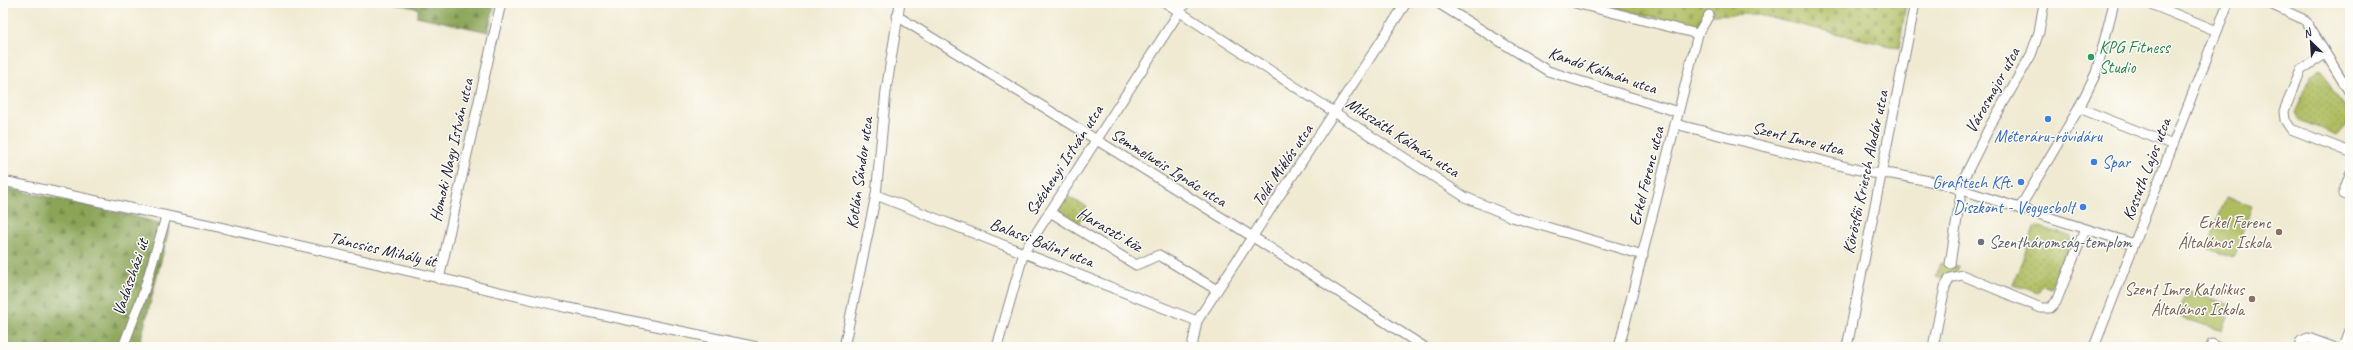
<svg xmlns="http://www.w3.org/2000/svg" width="2353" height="350" font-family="Caveat,sans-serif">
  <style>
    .grass { fill: #afbd60; stroke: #68704e }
    .forest { fill: url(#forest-firs); stroke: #566348 }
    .cemetery { fill: url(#cemetery-stones); stroke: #68704e }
    .park { fill: url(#park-dots); stroke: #68704e }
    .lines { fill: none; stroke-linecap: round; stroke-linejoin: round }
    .minor-casing { stroke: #898686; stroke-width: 11 }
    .minor { stroke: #fff; stroke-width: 9 }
    .leisure-dot { fill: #2e9e5b; stroke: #fdfcf7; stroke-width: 1.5 }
    .shop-dot { fill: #3f7fe0; stroke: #fdfcf7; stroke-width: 1.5 }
    .education-dot { fill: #8d6e63; stroke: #fdfcf7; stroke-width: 1.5 }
    .worship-dot { fill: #6b7280; stroke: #fdfcf7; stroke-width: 1.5 }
    .labels { text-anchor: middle; stroke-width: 3; stroke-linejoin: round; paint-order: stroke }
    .leisure-label { font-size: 17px; fill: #27864d; stroke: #fdfcf7; text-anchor: start }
    .street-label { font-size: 17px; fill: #22223b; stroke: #fdfcf7 }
    .shop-label { font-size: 17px; fill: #366cbe; stroke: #fdfcf7; text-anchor: end }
    .education-label { font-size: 17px; fill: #785e54; stroke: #fdfcf7; text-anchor: end }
    .worship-label { font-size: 17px; fill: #5b616d; stroke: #fdfcf7; text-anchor: start }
  </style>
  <defs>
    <pattern id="forest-firs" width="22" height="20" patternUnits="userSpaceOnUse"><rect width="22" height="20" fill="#8ba456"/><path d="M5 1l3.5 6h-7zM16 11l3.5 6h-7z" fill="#718548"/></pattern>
    <pattern id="cemetery-stones" width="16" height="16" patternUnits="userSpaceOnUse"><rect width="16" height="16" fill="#afbd60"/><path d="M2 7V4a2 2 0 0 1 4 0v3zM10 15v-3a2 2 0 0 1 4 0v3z" fill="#96a254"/></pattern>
    <pattern id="park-dots" width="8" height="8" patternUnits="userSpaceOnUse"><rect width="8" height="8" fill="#afbd60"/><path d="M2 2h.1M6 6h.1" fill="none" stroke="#96a254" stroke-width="1.8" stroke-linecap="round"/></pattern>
  </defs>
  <rect width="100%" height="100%" fill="#fdfcf7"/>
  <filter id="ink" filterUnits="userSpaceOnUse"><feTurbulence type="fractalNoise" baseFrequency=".025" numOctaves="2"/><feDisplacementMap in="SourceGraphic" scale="8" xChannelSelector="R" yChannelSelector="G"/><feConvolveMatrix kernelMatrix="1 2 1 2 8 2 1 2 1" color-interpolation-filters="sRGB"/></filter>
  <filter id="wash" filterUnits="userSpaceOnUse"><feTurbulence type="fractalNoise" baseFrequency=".012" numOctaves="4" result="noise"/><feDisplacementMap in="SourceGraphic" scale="16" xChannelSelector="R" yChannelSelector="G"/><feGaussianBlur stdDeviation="0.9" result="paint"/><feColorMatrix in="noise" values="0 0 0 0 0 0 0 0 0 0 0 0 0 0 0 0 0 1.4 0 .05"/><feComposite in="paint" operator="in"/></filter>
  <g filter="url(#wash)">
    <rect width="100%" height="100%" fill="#f0ead2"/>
    <!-- grass -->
    <g class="grass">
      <path d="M2226,197L2252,206L2233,258L2207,248Z"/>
      <path d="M1940,263L1958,266L1957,272L1945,279L1936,277Z"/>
      <path d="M2187,290L2231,305L2222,331L2178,316Z"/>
    </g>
    <!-- forest -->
    <g class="forest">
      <path d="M395,3H495L488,32L416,16L419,9Z"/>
      <path d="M3,187L125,214L170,226L139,347H3Z"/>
    </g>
    <!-- cemetery -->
    <path class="cemetery" d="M1599,3H1906L1899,48L1754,14L1706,15L1696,28Z"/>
    <!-- park -->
    <g class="park">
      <path d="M2319,69L2350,117V123L2337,135L2299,120L2295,113L2312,74Z"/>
      <path d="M1067,196L1087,207L1078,224L1057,212Z"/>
      <path d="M2035,226L2070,236V242L2051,288L2042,285L2038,293L2013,284Z"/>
    </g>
  </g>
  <g filter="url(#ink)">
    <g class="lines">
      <defs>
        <g id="minor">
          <path d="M1166,3L1465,197L1512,217L1643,255"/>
          <path d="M1438,3L1548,71L1678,112"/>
          <path d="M1575,3L1698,34"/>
          <path d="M2148,3L2217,31"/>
          <path d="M2268,3L2305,20L2350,93"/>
          <path d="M897,16L1253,237L1424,347"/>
          <path d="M2325,54L2301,70L2284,111L2285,120L2291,129L2350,152"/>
          <path d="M2079,108L2173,145"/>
          <path d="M1675,124L1871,173L1892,174L1940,183L2134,244"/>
          <path d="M2350,174L2343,194L2350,197"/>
          <path d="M3,181L219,227L560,306L757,347"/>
          <path d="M876,195L1197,321"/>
          <path d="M2019,209L2079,108L2096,73L2114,3"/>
          <path d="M1050,212L1136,265L1159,255L1217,290"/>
          <path d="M1950,264L1963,180L1990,126L2031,55L2039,32L2044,3"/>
          <path d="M439,279L501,3"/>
          <path d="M123,347L143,294L166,217"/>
          <path d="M844,347L876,195L886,91L900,3"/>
          <path d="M997,347L1024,252L1185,3"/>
          <path d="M1192,347L1197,321L1406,3"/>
          <path d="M1619,347L1698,34L1709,15"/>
          <path d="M1847,347L1915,3"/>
          <path d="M1933,347L1945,287L1950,278L1962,275L2041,308H2050L2056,302L2085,229"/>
          <path d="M2094,347L2228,3"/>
          <path d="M2211,347L2212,344L2217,347"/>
          <path d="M2299,347L2301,341L2308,338L2333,347"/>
          <path d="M2344,347L2350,330"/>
        </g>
      </defs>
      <!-- minor casing -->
      <use href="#minor" class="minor-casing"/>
      <!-- minor -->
      <use href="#minor" class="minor"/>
    </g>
  </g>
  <!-- markers -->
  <circle class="leisure-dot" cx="2091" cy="57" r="4"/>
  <g class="shop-dot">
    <circle cx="2048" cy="119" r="4"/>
    <circle cx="2094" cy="162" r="4"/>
    <circle cx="2021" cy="182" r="4"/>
    <circle cx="2083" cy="207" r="4"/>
  </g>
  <g class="education-dot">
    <circle cx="2279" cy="232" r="4"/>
    <circle cx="2252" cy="299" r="4"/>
  </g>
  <circle class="worship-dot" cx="1981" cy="242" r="4"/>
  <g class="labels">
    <!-- leisure labels -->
    <g class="leisure-label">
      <text x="2099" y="53">KPG Fitness<tspan x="2099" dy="20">Studio</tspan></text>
    </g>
    <!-- street labels -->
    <g class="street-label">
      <text transform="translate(1603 70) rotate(19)" y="6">Kandó Kálmán utca</text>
      <text transform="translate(1992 90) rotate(-61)" y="6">Városmajor utca</text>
      <text transform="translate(1403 137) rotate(33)" y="6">Mikszáth Kálmán utca</text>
      <text transform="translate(1798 138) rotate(14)" y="6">Szent Imre utca</text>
      <text transform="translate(451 150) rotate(-77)" y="6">Homoki Nagy István utca</text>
      <text transform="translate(1064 160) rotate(-57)" y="6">Széchenyi István utca</text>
      <text transform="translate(1282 165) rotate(-56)" y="6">Toldi Miklós utca</text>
      <text transform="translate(1169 167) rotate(32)" y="6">Semmelweis Ignác utca</text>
      <text transform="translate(2146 169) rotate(-69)" y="6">Kossuth Lajos utca</text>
      <text transform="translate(1865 172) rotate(-78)" y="6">Körösfői Kriesch Aladár utca</text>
      <text transform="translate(859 173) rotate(-82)" y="6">Kotlán Sándor utca</text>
      <text transform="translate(1646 176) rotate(-76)" y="6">Erkel Ferenc utca</text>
      <text transform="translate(1110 229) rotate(30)" y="6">Haraszti köz</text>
      <text transform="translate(1042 242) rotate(21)" y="6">Balassi Bálint utca</text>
      <text transform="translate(383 249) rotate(13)" y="6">Táncsics Mihály út</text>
      <text transform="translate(130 277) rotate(-71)" y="6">Vadászházi út</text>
    </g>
    <!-- shop labels -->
    <g class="shop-label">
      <text x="2048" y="142" text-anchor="middle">Méteráru-rövidáru</text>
      <text x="2102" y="168" text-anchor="start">Spar</text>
      <text x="2013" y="188">Grafitech Kft.</text>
      <text x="2075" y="213">Diszkont - Vegyesbolt</text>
    </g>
    <!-- education labels -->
    <g class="education-label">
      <text x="2271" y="228">Erkel Ferenc<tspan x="2271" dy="20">Általános Iskola</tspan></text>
      <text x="2244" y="295">Szent Imre Katolikus<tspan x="2244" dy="20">Általános Iskola</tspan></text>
    </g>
    <!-- worship labels -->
    <g class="worship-label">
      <text x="1989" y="248">Szentháromság-templom</text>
    </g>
  </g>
  <!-- margin -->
  <rect width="2353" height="350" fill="none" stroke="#fdfcf7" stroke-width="16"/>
  <!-- north arrow -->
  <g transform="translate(2311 42) rotate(335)" stroke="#fdfcf7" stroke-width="3" paint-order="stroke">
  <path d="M0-3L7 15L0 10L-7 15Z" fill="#22223b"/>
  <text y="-6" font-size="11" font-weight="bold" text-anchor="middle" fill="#22223b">N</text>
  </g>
</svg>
